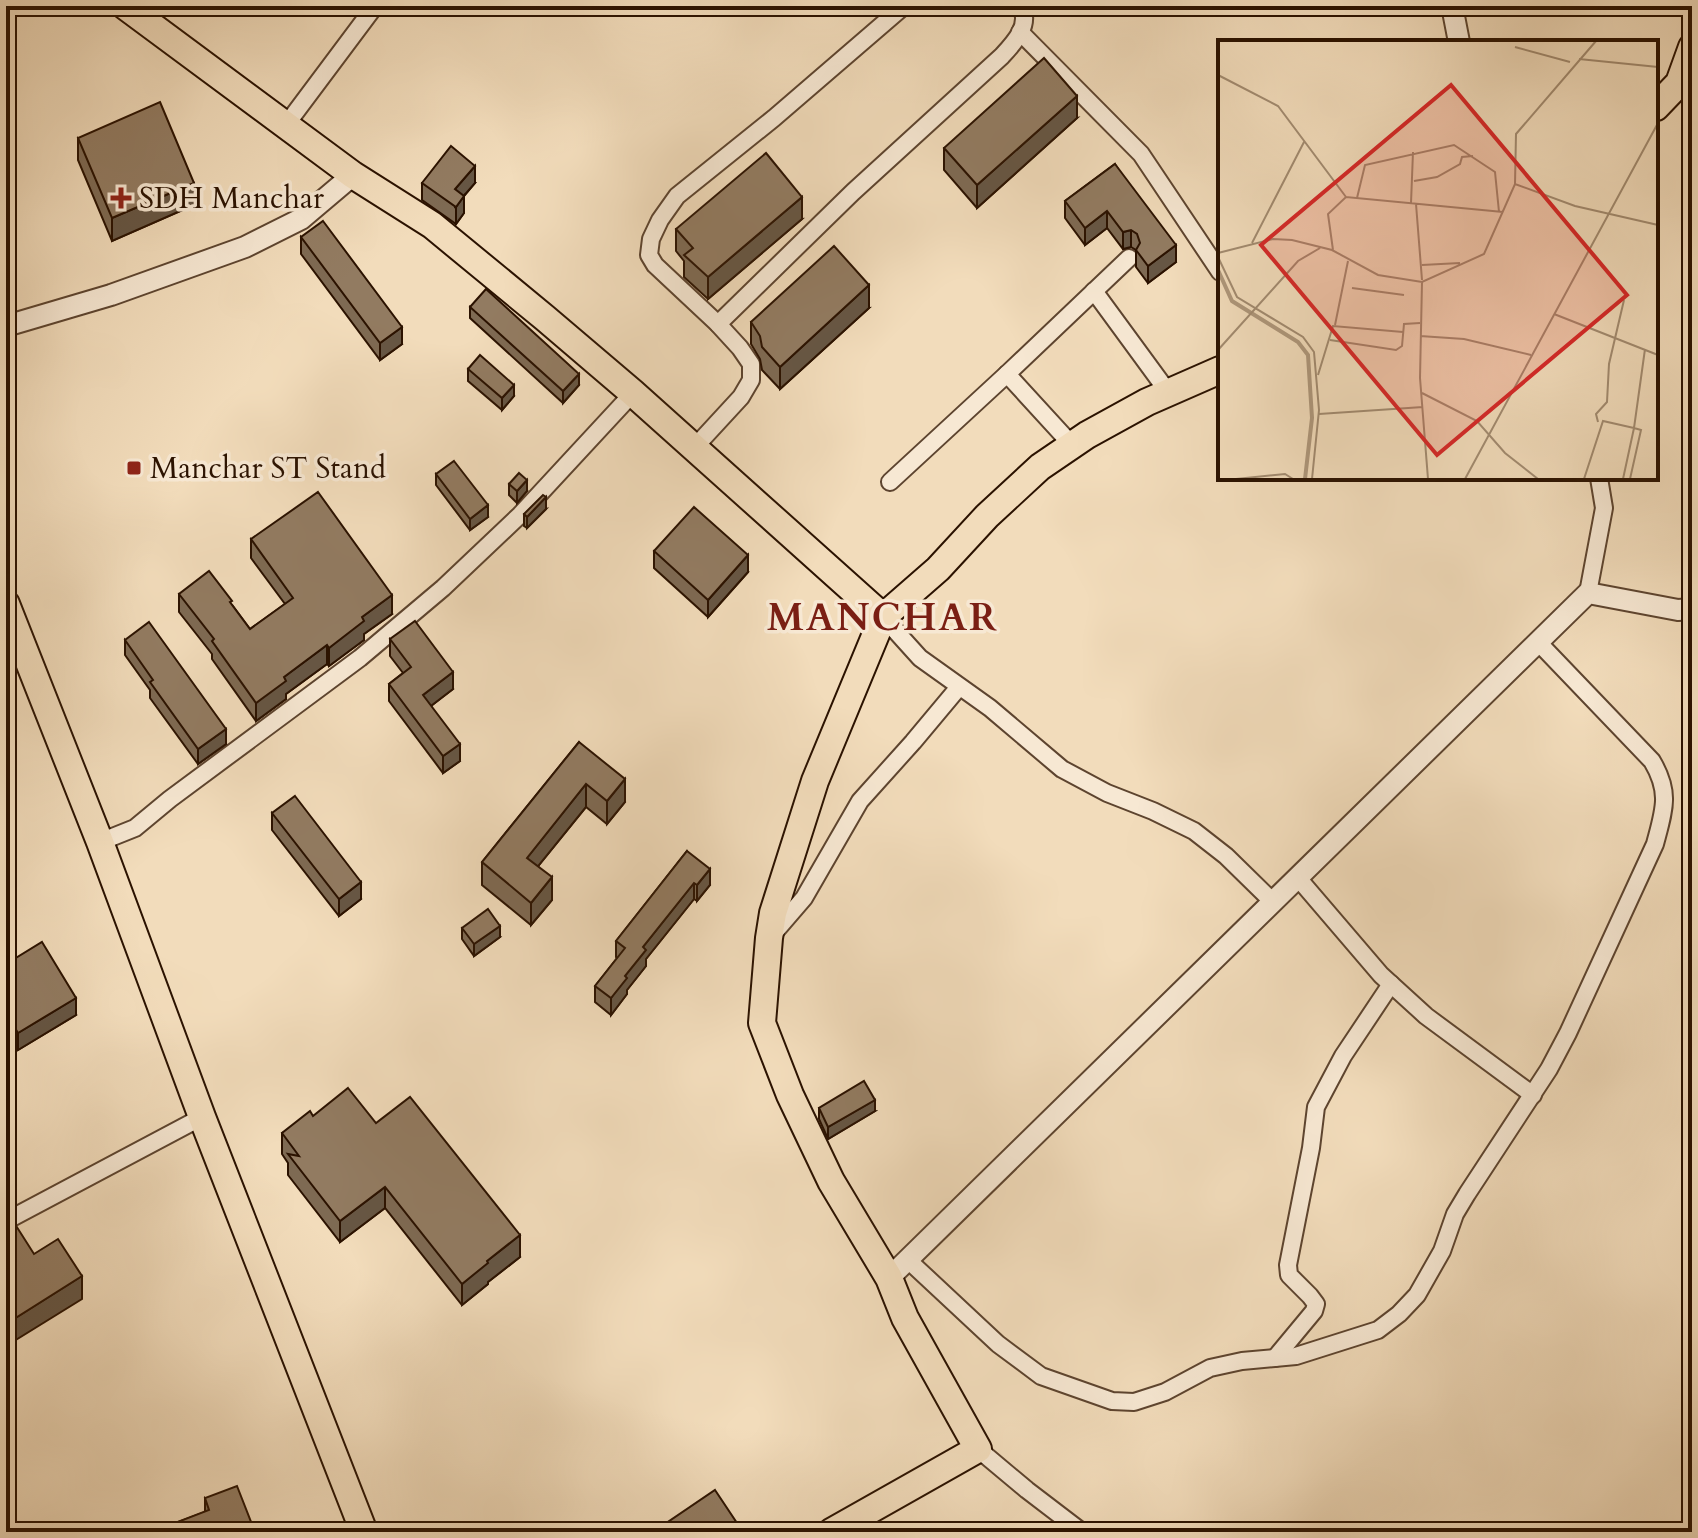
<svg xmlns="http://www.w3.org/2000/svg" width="1698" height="1538" font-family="Cardo,serif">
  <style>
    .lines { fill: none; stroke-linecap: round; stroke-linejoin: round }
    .minor-casing { stroke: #5d442f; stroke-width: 20 }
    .tertiary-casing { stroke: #5d442f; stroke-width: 24 }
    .primary-casing { stroke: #2b1200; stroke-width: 30 }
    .minor { stroke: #f7e8d3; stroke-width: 16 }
    .tertiary { stroke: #f7e8d3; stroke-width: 20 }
    .primary { stroke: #f2dcbb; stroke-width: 26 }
    .wall { fill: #7e6a53; stroke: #2b1200; stroke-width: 2 }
    .shaded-wall { fill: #665644; stroke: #2b1200; stroke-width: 2 }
    .building { fill: #927b61; stroke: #2b1200; stroke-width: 2 }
    .poi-dot { fill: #8f2418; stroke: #f7e8d3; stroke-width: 3 }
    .labels { text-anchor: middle; stroke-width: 7; stroke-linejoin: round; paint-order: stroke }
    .poi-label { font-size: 30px; fill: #2b1200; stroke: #f7e8d3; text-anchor: start }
    .district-label { font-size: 38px; font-weight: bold; letter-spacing: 2px; fill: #7a1f14; stroke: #f7e8d3 }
    .inset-river { fill: none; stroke: #ae977b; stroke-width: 4 }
    .inset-road { fill: none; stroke: #a28b70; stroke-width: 2 }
    .view { fill: #d62828; fill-opacity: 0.15; stroke: #d62828; stroke-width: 4 }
    .inset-edge { fill: none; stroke: #2b1200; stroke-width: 4 }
  </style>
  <rect width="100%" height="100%" fill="#f2dcbb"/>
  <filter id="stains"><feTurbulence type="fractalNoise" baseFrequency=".0025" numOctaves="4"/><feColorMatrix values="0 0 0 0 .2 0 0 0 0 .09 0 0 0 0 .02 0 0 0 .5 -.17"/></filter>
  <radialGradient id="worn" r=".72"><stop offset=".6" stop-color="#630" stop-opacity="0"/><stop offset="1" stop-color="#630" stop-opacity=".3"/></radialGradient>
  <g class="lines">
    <defs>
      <g id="minor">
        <path d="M1020,32L1141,154L1220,272"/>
        <path d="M286,125L375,6"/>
        <path d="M1094,291L1168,392"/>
        <path d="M718,324L853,192L1002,56C1015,42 1031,25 1021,6"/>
        <path d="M1007,374L1072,445"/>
        <path d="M694,448L741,397L751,380V364L740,348L718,324L655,265L649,255L651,239L660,220L677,196L774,118L904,6"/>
        <path d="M890,482L1007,374L1129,258"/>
        <path d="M1588,593L1604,508L1599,478"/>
        <path d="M883,617L920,658L990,708L1062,769L1107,793L1153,811L1194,831L1226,856L1273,902"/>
        <path d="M100,842L135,828L170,799L360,658L443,588L520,515L633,393"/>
        <path d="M1298,878L1381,975L1426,1016L1533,1095"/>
        <path d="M773,934L804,898L860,801L913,742L959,687"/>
        <path d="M6,1221L202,1117"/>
        <path d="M908,1260L998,1344L1041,1376L1112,1401L1134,1402L1165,1392L1210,1368L1242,1361L1296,1356L1378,1330L1399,1314L1417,1295L1442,1251L1455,1214L1467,1194L1549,1069L1568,1033L1655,844C1664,810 1671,793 1652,761L1538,642"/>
        <path d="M1275,1358L1314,1311L1316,1304L1310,1296L1289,1275L1288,1265L1311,1148L1316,1107L1343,1056L1391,984"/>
        <path d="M978,1449L1027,1490L1082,1532"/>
      </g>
      <g id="tertiary">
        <path d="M1452,6L1459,42"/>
        <path d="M6,326L111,295L245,247L301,219L353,175"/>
        <path d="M889,1278L1588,593L1678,610L1692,609"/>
      </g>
      <g id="primary">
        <path d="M125,6L353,175L432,225L545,318L633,393L883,617"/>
        <path d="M1656,107L1679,83L1692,47"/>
        <path d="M6,604L100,842L202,1117L364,1532"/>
        <path d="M831,1532L978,1449L905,1318L889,1278L831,1181L790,1095L762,1023L769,938L773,913L815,781L883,617L938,569L987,516L1040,467L1087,435L1147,402L1220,370"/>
      </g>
    </defs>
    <!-- minor casing -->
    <use href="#minor" class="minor-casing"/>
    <!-- tertiary casing -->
    <use href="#tertiary" class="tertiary-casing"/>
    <!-- primary casing -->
    <use href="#primary" class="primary-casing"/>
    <!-- minor -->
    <use href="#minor" class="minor"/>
    <!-- tertiary -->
    <use href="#tertiary" class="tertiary"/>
    <!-- primary -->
    <use href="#primary" class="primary"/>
  </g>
  <!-- wall -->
  <g class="wall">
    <path d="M1077,118L977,208L944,170V148Z"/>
    <path d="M78,138L194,205L112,241L78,160Z"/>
    <path d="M1115,164L1176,262L1148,283L1136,267V250L1131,247L1123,249L1107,228L1085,245L1065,218V201Z"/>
    <path d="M422,183H475L464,196V213L456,224L422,200Z"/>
    <path d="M802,219L708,299L684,277V261L676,251V229Z"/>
    <path d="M301,237L402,344L380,360L301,254Z"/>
    <path d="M470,307L579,385L563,403L470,318Z"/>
    <path d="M869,308L780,389L762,370L760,359L751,344V322Z"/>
    <path d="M468,369L514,396L502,410L468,381Z"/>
    <path d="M436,474L488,517L470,530L436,485Z"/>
    <path d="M509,484L527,491L517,503L509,495Z"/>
    <path d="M546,509L527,528L524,526V514Z"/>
    <path d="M251,539L392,614L364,634V640L329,666L327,664L286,694V699L256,721L212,659V654L179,612V594L232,605L250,629L285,604L251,558Z"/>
    <path d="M654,551L748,572L708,617L654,568Z"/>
    <path d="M390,639L453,689L431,706L460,761L443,773L389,701V684L403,673L390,656Z"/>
    <path d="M125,640L226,744L198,764L150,698V690L125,655Z"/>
    <path d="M579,742L625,802L607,824L586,807L538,866L552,900L531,925L482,885V862Z"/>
    <path d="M272,813L361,899L339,916L272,830Z"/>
    <path d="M687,851L710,885L697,901L694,899L646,959V966L627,990V994L611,1015L595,1002V986L617,958L616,957V941Z"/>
    <path d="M462,928L500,937L474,956L462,939Z"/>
    <path d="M6,964L76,1015L18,1050L6,1030Z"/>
    <path d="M819,1108L875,1111L828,1139L819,1119Z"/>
    <path d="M313,1116L376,1123L520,1257L488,1282V1284L462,1305L385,1208L340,1242L288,1175V1163L282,1154V1133Z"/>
    <path d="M205,1498L255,1532H162V1528L205,1512Z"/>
  </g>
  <!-- shaded-wall -->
  <g class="shaded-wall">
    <path d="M1077,96V118L977,208V185Z"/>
    <path d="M475,166V183L455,206V189Z"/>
    <path d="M194,183V205L112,241V218Z"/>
    <path d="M464,196V213L456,224V207Z"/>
    <path d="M802,197V219L708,299V277Z"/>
    <path d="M1107,211V228L1085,245V228Z"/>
    <path d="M1131,230V247L1123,249V232Z"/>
    <path d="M1176,245V262L1148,283V266Z"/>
    <path d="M869,285V308L780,389V367Z"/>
    <path d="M402,327V344L380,360V343Z"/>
    <path d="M579,374V385L563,403V391Z"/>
    <path d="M514,385V396L502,410V398Z"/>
    <path d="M527,480V491L517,503V491Z"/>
    <path d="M546,497V509L527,528V517Z"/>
    <path d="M488,505V517L470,530V519Z"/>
    <path d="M748,555V572L708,617V600Z"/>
    <path d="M392,595V614L364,634V640L329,666V648L362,617Z"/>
    <path d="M327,645V664L286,694V699L256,721V703L284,677Z"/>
    <path d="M453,672V689L423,712V695Z"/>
    <path d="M226,729V744L198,764V749Z"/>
    <path d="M460,744V761L443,773V756Z"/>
    <path d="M625,779V802L607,824V801Z"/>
    <path d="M586,784V807L527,880V858Z"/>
    <path d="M710,869V885L697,901V885Z"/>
    <path d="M552,877V900L531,925V903Z"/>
    <path d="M361,882V899L339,916V899Z"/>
    <path d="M694,883V899L646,959V966L627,990V994L611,1015V998L643,947Z"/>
    <path d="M500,926V937L474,956V944Z"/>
    <path d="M76,998V1015L18,1050V1033Z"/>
    <path d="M875,1100V1111L828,1139V1127Z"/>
    <path d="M385,1187V1208L340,1242V1221Z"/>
    <path d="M520,1235V1257L488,1282V1284L462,1305V1284L487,1261Z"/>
    <path d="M82,1276V1299L6,1346V1324Z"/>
    <path d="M739,1526V1532H729Z"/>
  </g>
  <!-- building -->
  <g class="building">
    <path d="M1044,58L1077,96L977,185L944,148Z"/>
    <path d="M160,102L194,183L112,218L78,138Z"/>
    <path d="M451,146L475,166L455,189L464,196L456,207L422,183Z"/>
    <path d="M766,153L802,197L708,277L684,255L693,248L676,229Z"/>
    <path d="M1115,164L1176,245L1148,266L1136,250L1140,243L1137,234L1131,230L1123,232L1107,211L1085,228L1065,201Z"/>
    <path d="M323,221L402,327L380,343L301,237Z"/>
    <path d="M834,246L869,285L780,367L762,347L760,336L751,322Z"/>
    <path d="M486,289L579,374L563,391L470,307Z"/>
    <path d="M480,355L514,385L502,398L468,369Z"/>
    <path d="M454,461L488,505L470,519L436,474Z"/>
    <path d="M519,473L527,480L517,491L509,484Z"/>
    <path d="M318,492L392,595L362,617L364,621L329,648L327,645L284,677L286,681L256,703L212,641L214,639L179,594L209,571L232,601L230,602L250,629L293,598L251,539Z"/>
    <path d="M543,495L546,497L527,517L524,514Z"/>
    <path d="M694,507L748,555L708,600L654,551Z"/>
    <path d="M415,621L453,672L423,695L460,744L443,756L389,684L411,667L390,639Z"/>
    <path d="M149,622L226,729L198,749L150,682L153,680L125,640Z"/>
    <path d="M579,742L625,779L607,801L586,784L527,858L552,877L531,903L482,862Z"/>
    <path d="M295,796L361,882L339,899L272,813Z"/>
    <path d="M687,851L710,869L697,885L694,883L643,947L646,950L625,976L627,978L611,998L595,986L625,948L616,941Z"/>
    <path d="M488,909L500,926L474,944L462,928Z"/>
    <path d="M42,942L76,998L18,1033L6,1013V964Z"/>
    <path d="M864,1081L875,1100L828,1127L819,1108Z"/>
    <path d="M348,1088L376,1123L410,1097L520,1235L487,1261L488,1263L462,1284L385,1187L340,1221L288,1154L299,1156L282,1133L310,1111L313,1116Z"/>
    <path d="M6,1210L34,1254L58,1239L82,1276L6,1324Z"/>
    <path d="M237,1486L255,1532H164L162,1528L209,1510L205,1498Z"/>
    <path d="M715,1490L739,1526L729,1532H653Z"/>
  </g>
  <!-- markers -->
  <g class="poi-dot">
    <path d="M117 186h8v8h8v8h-8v8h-8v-8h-8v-8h8z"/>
    <rect x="126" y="460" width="16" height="16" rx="4"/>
  </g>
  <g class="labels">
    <!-- poi labels -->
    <g class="poi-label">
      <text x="139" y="208">SDH Manchar</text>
      <text x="150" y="478">Manchar ST Stand</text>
    </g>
    <!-- district labels -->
    <g class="district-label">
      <text x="883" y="630">MANCHAR</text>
    </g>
  </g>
  <!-- overview -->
  <g transform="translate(1218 40)">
    <rect width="440" height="440" fill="#f2dcbb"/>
    <path class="inset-river" d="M0,230L14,261L80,302L90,315L94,378L87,439"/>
    <path class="inset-road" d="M297,7L352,22M361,19L440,27M0,35L60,66L128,157M196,141L219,137L242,124L244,117L255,116M297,144L298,94L378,1M139,158L147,125L236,105L277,132L281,172M193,163L195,112M198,164L204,240M34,203L86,102M115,210L110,174L128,157L285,172M0,213L55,199L74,200L114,210L160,235L204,242L266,214L297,144L357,166L440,185M0,217L19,257L85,297L96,312L101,370L94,439M204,225L242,223M204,242L202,338L210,439M134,248L186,255M336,274L440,315M117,285L130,221M202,296L246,299L313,315M112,300L178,310L184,306L186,284L202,283M0,310L80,221L102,208M100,335L115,286L185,292M204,353L259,381L287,413L320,439M101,374L205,367M380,382L378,374L389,362L391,324L406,260M18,439L67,434L75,439M247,439L440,83M366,439L385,381L416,388L405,439M412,439L423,390L416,388L427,309"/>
    <path class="view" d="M233,45L409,255L219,415L43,205Z"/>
    <rect width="440" height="440" class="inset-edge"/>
  </g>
  <!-- margin -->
  <rect width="1698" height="1538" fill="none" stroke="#f2dcbb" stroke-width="32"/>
  <rect x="8" y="8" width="1682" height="1522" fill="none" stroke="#2b1200" stroke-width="4"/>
  <rect x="16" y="16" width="1666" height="1506" fill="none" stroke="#2b1200" stroke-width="2"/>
  <rect width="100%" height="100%" filter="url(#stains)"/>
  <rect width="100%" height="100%" fill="url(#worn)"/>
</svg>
